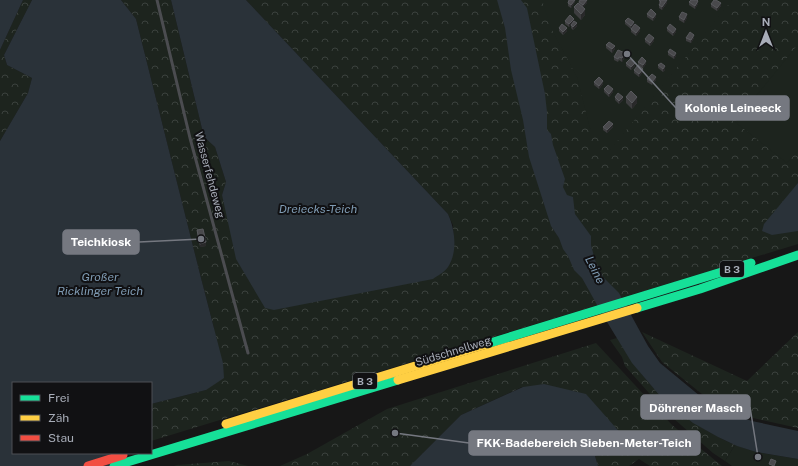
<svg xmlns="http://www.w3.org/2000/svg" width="798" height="466" font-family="'Public Sans',sans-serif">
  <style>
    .forest { fill: url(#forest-crowns) }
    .garden { fill: #1d241e }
    .water { fill: #2a3239 }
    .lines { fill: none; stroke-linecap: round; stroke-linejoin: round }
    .lane { stroke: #4b4c50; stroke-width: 3 }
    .fast { stroke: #16e098; stroke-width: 9 }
    .slow { stroke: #ffcf43; stroke-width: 9 }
    .jam { stroke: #f24e42; stroke-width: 9 }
    .wall { fill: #3d3d3f }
    .shaded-wall { fill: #29292a }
    .building { fill: #49494c; stroke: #58595d }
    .labels { text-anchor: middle; stroke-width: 4; stroke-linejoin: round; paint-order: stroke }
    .shield { fill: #111113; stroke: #7b7e86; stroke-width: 1 }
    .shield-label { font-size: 10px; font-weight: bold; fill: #a8adb8 }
    .street-label { font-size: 11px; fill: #a8adb8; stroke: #111113 }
    .water-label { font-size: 12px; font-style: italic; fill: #7f9bb3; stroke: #111113 }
    .leader { fill: none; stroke: #757880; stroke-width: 1.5 }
    .callout-dot { fill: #757880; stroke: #111113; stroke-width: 1.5 }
    .callout { fill: #757880; stroke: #757880; stroke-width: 1.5 }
    .callout-label { font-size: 12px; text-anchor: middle; font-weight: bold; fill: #fff }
  </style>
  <defs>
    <pattern id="forest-crowns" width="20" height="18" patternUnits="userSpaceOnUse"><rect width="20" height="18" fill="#1d241e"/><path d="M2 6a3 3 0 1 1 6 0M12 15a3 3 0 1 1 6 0" fill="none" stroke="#3b413d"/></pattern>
  </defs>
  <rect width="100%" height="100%" fill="#171717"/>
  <!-- forest -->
  <g class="forest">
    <path d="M23,0H32L4,55L7,65L32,78L28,93L0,141V50Z"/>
    <path d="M121,0H171L204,137L215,147L226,182L222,195L454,251L453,225L448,214L246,0H798V244L151,441V404L206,390L214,328L201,278L136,19Z"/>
    <path d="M642,332L747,381L798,332V428L753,418L731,411L702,394L662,362Z"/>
    <path d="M617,338C647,388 681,421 735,445L725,461L713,453L665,411L625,366L622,357L610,340Z"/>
    <path d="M596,343L672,425L722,466H650L639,459L629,466H598L595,456L606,452L522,387L461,415L410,466H280L307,454L387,409Z"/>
    <path d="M229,461L248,466H174L177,465Z"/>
  </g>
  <!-- garden -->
  <g class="garden">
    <path d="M542,0H732L610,150L590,128L577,77L552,30Z"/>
    <path d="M798,46V150L787,163L735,122L795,48Z"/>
    <path d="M735,445L756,452L798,459V466H732L725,461Z"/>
  </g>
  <!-- water -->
  <g class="water">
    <path d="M0,0H23L0,50Z"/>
    <path d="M32,0H121L136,19L201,278L223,363L224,378L206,390L151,404V383H13V453H123L127,466H0V141L28,93L32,78L7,65L4,55Z"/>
    <path d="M171,0H246L448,214C455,229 458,252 448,267C445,272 437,276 433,279L274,310L265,308L236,259L222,195L226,182L215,147L204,137Z"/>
    <path d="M497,0H521L527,8L545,94L547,112V130L551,134L553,145L565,179L563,187L567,195L573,197L575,214L591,236V245L595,260L603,277L619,293L648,346L660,363L700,396L729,413L752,421L798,431V459L756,452L737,446L718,437L693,423L661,397L632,363L601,312L582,278L574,270L568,256L563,249L559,238L551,226L529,157L523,120L511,70L505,28Z"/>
    <path d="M798,183V231L772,235L762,231L764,224Z"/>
    <path d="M544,384L586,394L624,437L623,446L595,456L598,466H410L461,415L523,387Z"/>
  </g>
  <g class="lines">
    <!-- lane -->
    <path class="lane" d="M157,0L190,138L248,353"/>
    <!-- fast -->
    <g class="fast">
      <path d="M637,308L700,289L798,255"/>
      <path d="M487,344L751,263"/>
      <path d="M114,466L398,380"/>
    </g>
    <!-- slow -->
    <g class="slow">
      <path d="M398,380L637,308"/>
      <path d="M226,424L487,344"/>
    </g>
    <!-- jam -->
    <path class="jam" d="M88,466L123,455"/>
  </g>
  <!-- wall -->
  <g class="wall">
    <path d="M575,0V2L571,8L568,6V3Z"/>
    <path d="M659,0L667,3L662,10L659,8V5L660,4L659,3Z"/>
    <path d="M579,2L587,3L583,7L585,15L581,20L574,13V7Z"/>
    <path d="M689,2L698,4L695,9L689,5Z"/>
    <path d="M711,4L721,6L717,11L711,7Z"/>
    <path d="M647,14L656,17L653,21L647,17Z"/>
    <path d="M679,17L687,18L684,23L679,20Z"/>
    <path d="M565,21H574L577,26L573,30L571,28V25L569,27L565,24Z"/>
    <path d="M625,21L634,22L631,29L625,24Z"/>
    <path d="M559,28L567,31L563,35L559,31Z"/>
    <path d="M667,28L676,32L673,36L667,31Z"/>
    <path d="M631,29L640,31L636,36L631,32Z"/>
    <path d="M686,38H694L691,43L686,41Z"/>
    <path d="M645,39L654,41L650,46L645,42Z"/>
    <path d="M606,45L615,49L612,53L606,48Z"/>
    <path d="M668,52L676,56L674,59L668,55Z"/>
    <path d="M614,57H625L622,62L619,60L618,62L614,60Z"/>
    <path d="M638,62L646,64L643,68L638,65Z"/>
    <path d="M626,63L635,66L631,70L626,66Z"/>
    <path d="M658,65L665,70L663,72L658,68Z"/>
    <path d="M634,70L643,72L639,77L634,73Z"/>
    <path d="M647,79L656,80L652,85L647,82Z"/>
    <path d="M594,82L603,84L599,89L594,85Z"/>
    <path d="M604,89L613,92L609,97L604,92Z"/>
    <path d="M615,97L623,100L619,104L615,100Z"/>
    <path d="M626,97L637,103L632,109L626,103Z"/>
    <path d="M603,127H613L607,133L603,130Z"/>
    <path d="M197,230L206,246L200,247L197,233Z"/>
  </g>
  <!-- shaded-wall -->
  <g class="shaded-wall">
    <path d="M575,0V2L571,8V5Z"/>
    <path d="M587,0V3L583,8V5Z"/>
    <path d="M667,0V3L662,10V7Z"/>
    <path d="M698,1V4L695,9V6Z"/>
    <path d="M721,3V6L717,11V8Z"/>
    <path d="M585,9V15L581,20V14Z"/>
    <path d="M656,14V17L653,21V18Z"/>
    <path d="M687,14V18L684,23V20Z"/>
    <path d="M574,19V22L569,27V24Z"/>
    <path d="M634,22V26L631,29V26Z"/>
    <path d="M577,23V26L573,30V27Z"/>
    <path d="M567,28V31L563,35V32Z"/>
    <path d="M640,28V31L636,36V33Z"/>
    <path d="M676,29V32L673,36V33Z"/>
    <path d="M694,35V38L691,43V40Z"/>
    <path d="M654,38V41L650,46V43Z"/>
    <path d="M615,46V49L612,53V49Z"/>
    <path d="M625,53V57L622,62V58Z"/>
    <path d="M676,53V56L674,59V56Z"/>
    <path d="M646,61V64L643,68V65Z"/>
    <path d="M635,63V66L631,70V67Z"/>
    <path d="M665,66V70L663,72V69Z"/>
    <path d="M643,69V72L639,77V74Z"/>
    <path d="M656,77V80L652,85V82Z"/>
    <path d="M603,81V84L599,89V86Z"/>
    <path d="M613,89V92L609,97V94Z"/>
    <path d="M623,97V100L619,104V101Z"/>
    <path d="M637,97V103L632,109V103Z"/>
    <path d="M613,124V127L607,133V130Z"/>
    <path d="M206,242V246L200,247V244Z"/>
  </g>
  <!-- building -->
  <g class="building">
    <path d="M569,0H575L571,5L568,3Z"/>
    <path d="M580,0H587L583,5L579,2Z"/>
    <path d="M659,0H667L662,7L659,5L661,2Z"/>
    <path d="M691,0H697L698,1L695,6L689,2Z"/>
    <path d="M714,0H716L721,3L717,8L711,4Z"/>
    <path d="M578,3L585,9L581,14L574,7Z"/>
    <path d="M651,9L656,14L653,18L647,14Z"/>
    <path d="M682,12L687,14L684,20L679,17Z"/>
    <path d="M570,15L574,19L569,24L565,21Z"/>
    <path d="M628,18L634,22L631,26L625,21Z"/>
    <path d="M574,21L577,23L573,27L571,25Z"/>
    <path d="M562,24L567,28L563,32L559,28Z"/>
    <path d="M635,24L640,28L636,33L631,29Z"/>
    <path d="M670,24L676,29L673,33L667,28Z"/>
    <path d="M690,32L694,35L691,40L686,38Z"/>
    <path d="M649,34L654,38L650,43L645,39Z"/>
    <path d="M609,42L615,46L612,49L606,45Z"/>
    <path d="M670,49L676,53L674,56L668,52Z"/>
    <path d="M618,50L625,53L622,58L619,57L618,59L614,57Z"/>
    <path d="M642,57L646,61L643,65L638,62Z"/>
    <path d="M630,59L635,63L631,67L626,63Z"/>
    <path d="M661,63L665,66L663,69L658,65Z"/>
    <path d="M638,65L643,69L639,74L634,70Z"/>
    <path d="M652,74L656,77L652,82L647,79Z"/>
    <path d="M599,77L603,81L599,86L594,82Z"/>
    <path d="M608,85L613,89L609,94L604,89Z"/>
    <path d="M631,91L637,97L632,103L626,97Z"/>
    <path d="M618,93L623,97L619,101L615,97Z"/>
    <path d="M609,121L613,124L607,130L603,127Z"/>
    <path d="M203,229L206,242L200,244L197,230Z"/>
    <path d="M771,459L776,461L774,466L769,464Z"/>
  </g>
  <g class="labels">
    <!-- shield labels -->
    <g class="shield">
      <rect x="720" y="261" width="24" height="16" rx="3"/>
      <rect x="353" y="373" width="24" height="16" rx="3"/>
    </g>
    <g class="shield-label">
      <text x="732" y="273">B 3</text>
      <text x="365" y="385">B 3</text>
    </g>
    <!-- street labels -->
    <g class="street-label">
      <text transform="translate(210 175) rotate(75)" y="4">Wasserfehdeweg</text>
      <text transform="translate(453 351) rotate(-17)" y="4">Südschnellweg</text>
    </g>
    <!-- water labels -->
    <g class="water-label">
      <text x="318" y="213">Dreiecks-Teich</text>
      <text transform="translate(595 270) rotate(63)" y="4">Leine</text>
      <text x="100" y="281">Großer<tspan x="100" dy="14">Ricklinger Teich</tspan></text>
    </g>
  </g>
  <!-- callouts -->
  <path class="leader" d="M627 54L676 108M201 239L139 242M758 457L750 407M395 433L469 443"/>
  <g class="callout-dot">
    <circle cx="627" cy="54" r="4"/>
    <circle cx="201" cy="239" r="4"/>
    <circle cx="758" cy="457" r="4"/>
    <circle cx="395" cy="433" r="4"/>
  </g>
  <g class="callout">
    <rect x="676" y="96" width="113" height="24" rx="4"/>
    <rect x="63" y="230" width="76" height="24" rx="4"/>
    <rect x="641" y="395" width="109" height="24" rx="4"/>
    <rect x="469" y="431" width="231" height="24" rx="4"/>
  </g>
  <g class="callout-label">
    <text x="733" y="112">Kolonie Leineeck</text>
    <text x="101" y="246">Teichkiosk</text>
    <text x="696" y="412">Döhrener Masch</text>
    <text x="584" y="447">FKK-Badebereich Sieben-Meter-Teich</text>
  </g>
  <!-- legend -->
  <rect x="12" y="382" width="140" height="72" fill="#111113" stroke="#4d4f55"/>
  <rect x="20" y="395" width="20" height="6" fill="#16e098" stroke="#4d4f55"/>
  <text x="48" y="402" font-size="12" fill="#a8adb8">Frei</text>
  <rect x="20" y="415" width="20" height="6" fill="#ffcf43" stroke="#4d4f55"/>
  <text x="48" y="422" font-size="12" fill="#a8adb8">Zäh</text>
  <rect x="20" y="435" width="20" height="6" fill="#f24e42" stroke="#4d4f55"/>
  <text x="48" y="442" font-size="12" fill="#a8adb8">Stau</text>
  <!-- north arrow -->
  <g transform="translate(766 32)" stroke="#111113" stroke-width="3" paint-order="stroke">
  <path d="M0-3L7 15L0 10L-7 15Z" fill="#a8adb8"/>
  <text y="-6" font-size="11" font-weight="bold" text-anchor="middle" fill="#a8adb8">N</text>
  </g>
</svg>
